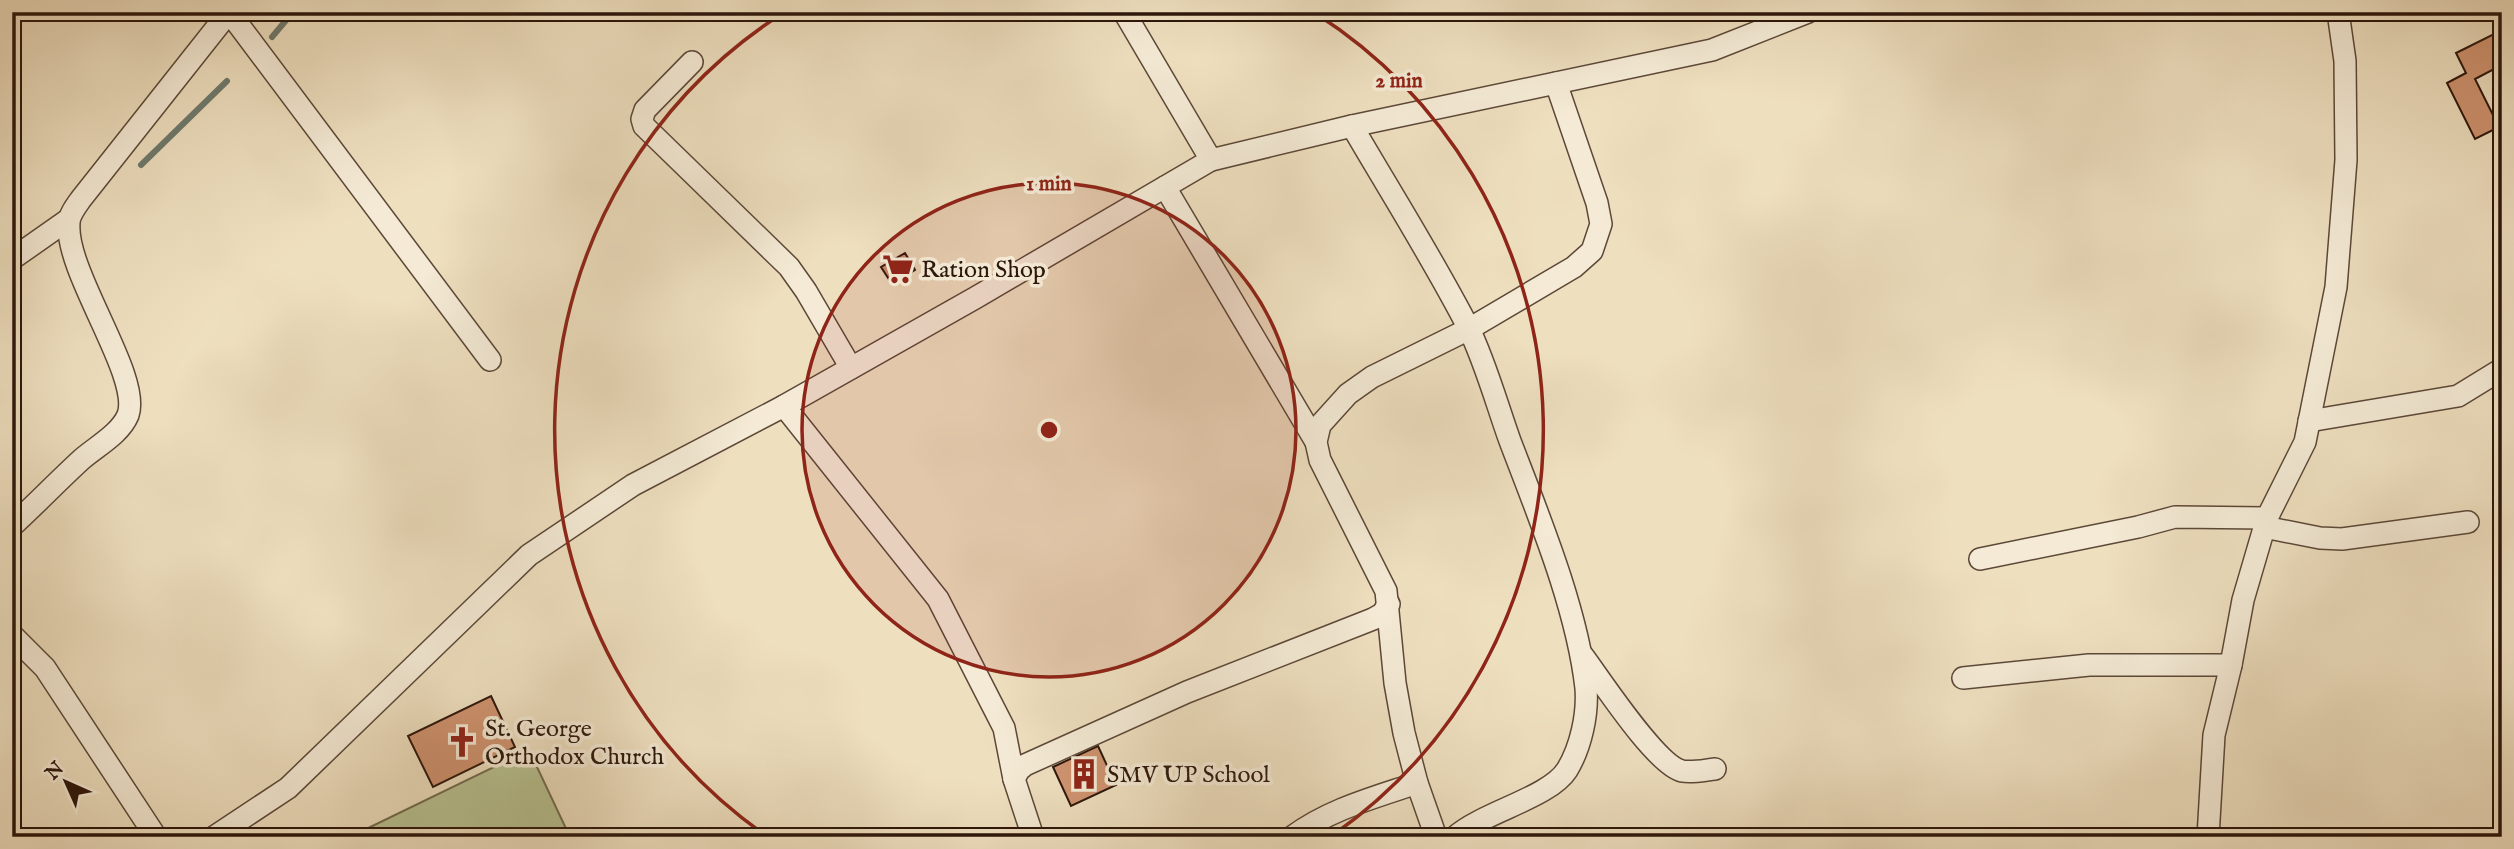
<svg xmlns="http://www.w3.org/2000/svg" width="2514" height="849" font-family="'IM FELL English',serif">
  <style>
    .green { fill: #b8c292; stroke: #726c4e; stroke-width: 2 }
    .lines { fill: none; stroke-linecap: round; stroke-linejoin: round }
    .stream { stroke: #6e7a6d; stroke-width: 6 }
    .building { fill: #cf9370; stroke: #2c160b; stroke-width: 2 }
    .minor-casing { stroke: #5c4838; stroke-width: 24 }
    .minor { stroke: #f4ead5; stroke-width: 21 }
    .ring { fill: none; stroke: #8f2418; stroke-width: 3.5 }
    .labels { text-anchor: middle; stroke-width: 7; stroke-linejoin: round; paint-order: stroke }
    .poi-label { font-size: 24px; fill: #2c160b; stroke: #f4ead5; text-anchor: start }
    .centre { fill: #8f2418; stroke: #f4ead5; stroke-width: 3.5 }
    .ring-label { font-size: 21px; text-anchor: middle; font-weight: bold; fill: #8f2418; stroke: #f4ead5; stroke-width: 7; stroke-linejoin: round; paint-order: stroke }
  </style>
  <rect width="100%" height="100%" fill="#eedfbf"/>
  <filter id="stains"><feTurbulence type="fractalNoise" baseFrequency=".00286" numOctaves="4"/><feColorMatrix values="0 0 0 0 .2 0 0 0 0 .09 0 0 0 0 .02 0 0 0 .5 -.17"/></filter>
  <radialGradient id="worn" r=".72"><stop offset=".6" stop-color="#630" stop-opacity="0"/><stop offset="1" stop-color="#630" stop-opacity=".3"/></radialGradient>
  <!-- green -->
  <path class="green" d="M529,750L570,837H367L364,830Z"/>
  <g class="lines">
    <!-- stream -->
    <g class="stream">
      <path d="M272,37L293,12"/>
      <path d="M141,165L227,81"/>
    </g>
  </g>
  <!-- building -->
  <g class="building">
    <path d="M2502,30V65L2475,79L2499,127L2475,139L2447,83L2466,73L2456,53Z"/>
    <path d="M905,253L915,270L892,284L881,267Z"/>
    <path d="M491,696L515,747L433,787L408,736Z"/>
    <path d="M1098,746L1116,785L1071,806L1053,767Z"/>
  </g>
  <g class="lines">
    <defs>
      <g id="minor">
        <path d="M229,12L490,360"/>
        <path d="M692,62L645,110L642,119L644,126L789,267L806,291L851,368"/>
        <path d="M1352,126C1391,193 1433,259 1468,327C1485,361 1497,405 1510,441C1539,517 1577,608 1586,688C1588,714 1581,747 1567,770C1549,798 1483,812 1455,837"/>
        <path d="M1211,160L1352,126L1712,50L1808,12"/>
        <path d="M1165,187L1316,442"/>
        <path d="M12,259L69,219"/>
        <path d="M784,406L938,599L1004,728L1014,779"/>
        <path d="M2309,421L2458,396L2502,369"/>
        <path d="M12,526C36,504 58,481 82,459C97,446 120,434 128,415C142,376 65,273 69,223C69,215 76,206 81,199L229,12"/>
        <path d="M2264,527L2320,538L2342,539L2468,522"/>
        <path d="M1980,559L2138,527L2175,517L2267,518"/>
        <path d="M12,635L45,668L156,837"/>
        <path d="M1583,656C1601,680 1656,765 1682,771C1692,773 1705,770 1715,769"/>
        <path d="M1963,678L2089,665H2231"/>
        <path d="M214,837L288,788L529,555L633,485L784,406L975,298L1211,160L1124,12"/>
        <path d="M1033,837L1014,779L1019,770L1025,765L1187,692L1373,619L1382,614L1389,604"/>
        <path d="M1292,837C1330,809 1373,798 1417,783"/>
        <path d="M1436,837L1417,783L1404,733L1395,683L1386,591L1320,460L1316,442L1320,425L1348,394L1372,377L1469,329L1574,267L1592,251L1601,224L1597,203L1556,83"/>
        <path d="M2208,837L2214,735L2231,665L2243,600L2267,518L2305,442L2336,287L2346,160L2345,61L2338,12"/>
      </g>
    </defs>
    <!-- minor casing -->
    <use href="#minor" class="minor-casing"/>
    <!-- minor -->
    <use href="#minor" class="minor"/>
  </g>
  <!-- distance rings -->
  <circle cx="1049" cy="430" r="247" fill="#8f2418" fill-opacity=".12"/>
  <g class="ring">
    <circle cx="1049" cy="430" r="247"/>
    <path d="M765 835A495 495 0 0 1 783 13M1315 13A495 495 0 0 1 1333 835"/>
  </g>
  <!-- icons -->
  <defs>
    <symbol id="supermarket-bare" viewBox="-9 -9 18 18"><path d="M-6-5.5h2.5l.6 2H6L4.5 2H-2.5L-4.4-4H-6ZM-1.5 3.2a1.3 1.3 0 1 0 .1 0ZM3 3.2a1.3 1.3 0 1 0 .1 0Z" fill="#8f2418" stroke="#f4ead5" stroke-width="2.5" paint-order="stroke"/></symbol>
    <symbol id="church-bare" viewBox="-9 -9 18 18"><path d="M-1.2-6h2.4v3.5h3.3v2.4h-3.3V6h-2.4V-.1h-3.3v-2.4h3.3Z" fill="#8f2418" stroke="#f4ead5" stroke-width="2.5" paint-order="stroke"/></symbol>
    <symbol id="building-bare" viewBox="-9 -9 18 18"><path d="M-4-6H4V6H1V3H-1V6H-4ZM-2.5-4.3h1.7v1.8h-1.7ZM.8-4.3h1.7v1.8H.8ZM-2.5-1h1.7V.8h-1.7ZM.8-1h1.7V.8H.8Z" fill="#8f2418" stroke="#f4ead5" stroke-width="2.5" paint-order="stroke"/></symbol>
  </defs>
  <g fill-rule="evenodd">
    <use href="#supermarket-bare" x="876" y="247" width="44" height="44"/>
    <use href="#church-bare" x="440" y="720" width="44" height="44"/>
    <use href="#building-bare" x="1062" y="752" width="44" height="44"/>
  </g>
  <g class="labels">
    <!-- poi labels -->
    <g class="poi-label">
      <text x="921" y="277">Ration Shop</text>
      <text x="485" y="736">St. George<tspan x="485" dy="28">Orthodox Church</tspan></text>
      <text x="1107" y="782">SMV UP School</text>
    </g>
  </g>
  <circle cx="1049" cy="430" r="10" class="centre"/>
  <g class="ring-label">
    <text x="1399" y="87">2 min</text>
    <text x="1049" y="190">1 min</text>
  </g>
  <!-- margin -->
  <rect width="2514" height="849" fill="none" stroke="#eedfbf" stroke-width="42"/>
  <rect x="14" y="14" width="2486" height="821" fill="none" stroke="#2c160b" stroke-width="3.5"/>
  <rect x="21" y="21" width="2472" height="807" fill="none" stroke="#2c160b" stroke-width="2"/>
  <!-- north arrow -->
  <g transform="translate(66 782) rotate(315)" stroke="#f4ead5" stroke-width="5" paint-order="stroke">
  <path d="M0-5L12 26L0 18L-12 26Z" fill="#2c160b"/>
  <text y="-10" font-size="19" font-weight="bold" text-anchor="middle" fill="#2c160b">N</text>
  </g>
  <rect width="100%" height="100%" filter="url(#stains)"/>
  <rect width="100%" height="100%" fill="url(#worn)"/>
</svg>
